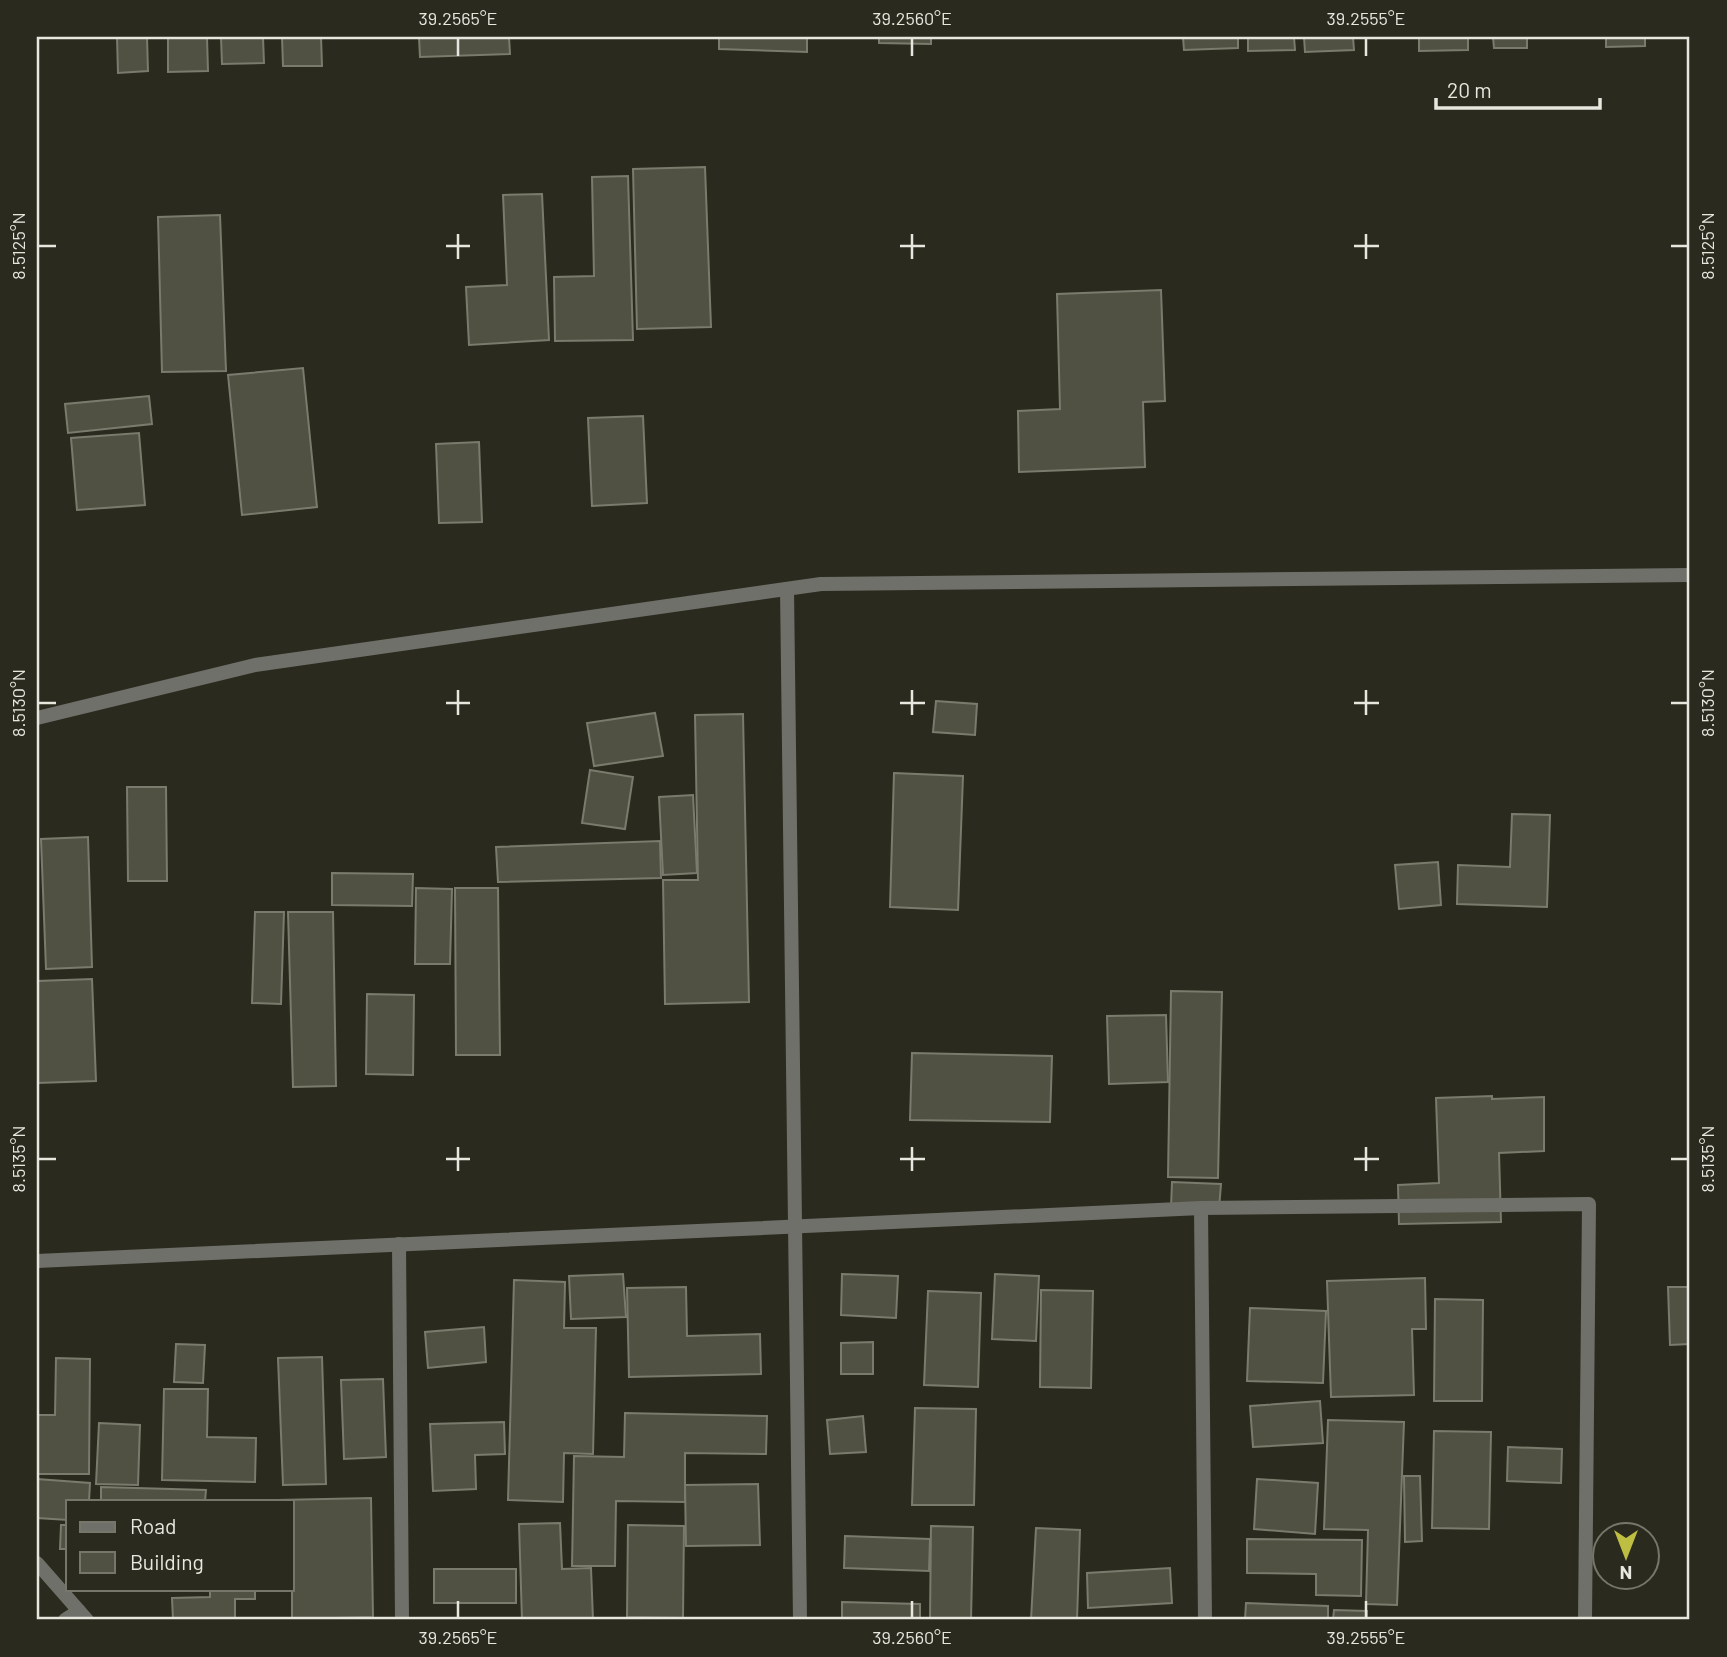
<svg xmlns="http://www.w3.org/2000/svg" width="1727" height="1657" font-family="Barlow,sans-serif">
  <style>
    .building { fill: #505143; stroke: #7a7b6c; stroke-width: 2 }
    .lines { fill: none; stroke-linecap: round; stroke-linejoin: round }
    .street { stroke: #70706a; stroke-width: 14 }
    .ticks { fill: none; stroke: #e7e7df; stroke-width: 2.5 }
    .neatline { fill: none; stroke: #e7e7df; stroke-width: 2.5 }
    .ticks-label { font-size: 18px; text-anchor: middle; fill: #e7e7df }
  </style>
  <rect width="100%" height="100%" fill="#2a2a1e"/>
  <!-- building -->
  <g class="building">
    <path d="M117,37H147L148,71L118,73Z"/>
    <path d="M168,37H207L208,71L168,72Z"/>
    <path d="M221,37H263L264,63L222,64Z"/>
    <path d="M282,37H321L322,66H283Z"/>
    <path d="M419,37H509L510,54L420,57Z"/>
    <path d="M719,37H807V52L719,49Z"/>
    <path d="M879,37H931V44L879,43Z"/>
    <path d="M1183,37H1238V48L1184,50Z"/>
    <path d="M1248,37H1294L1295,50L1248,51Z"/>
    <path d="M1304,37H1353L1354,50L1305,52Z"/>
    <path d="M1419,37H1468V50L1419,51Z"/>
    <path d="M1493,37H1527V48H1494Z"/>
    <path d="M1606,37H1645V46L1606,47Z"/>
    <path d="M705,167L711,327L637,329L633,169Z"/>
    <path d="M628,176L633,340L555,341L554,277L594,276L592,177Z"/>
    <path d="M542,194L549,340L469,345L466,287L507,285L503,195Z"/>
    <path d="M220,215L226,371L162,372L158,217Z"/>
    <path d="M1161,290L1165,401L1143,402L1145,467L1019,472L1018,411L1060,409L1057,294Z"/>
    <path d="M303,368L317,507L242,515L228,375Z"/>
    <path d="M149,396L152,424L68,433L65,404Z"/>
    <path d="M643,416L647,503L592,506L588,418Z"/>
    <path d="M139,433L145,505L77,510L71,438Z"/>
    <path d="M479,442L482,522L439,523L436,444Z"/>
    <path d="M936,701L977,704L975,735L933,732Z"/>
    <path d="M655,713L663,756L594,766L587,723Z"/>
    <path d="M743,714L749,1002L665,1004L663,880H698L695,715Z"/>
    <path d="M590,770L633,777L625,829L582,823Z"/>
    <path d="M894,773L963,776L958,910L890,907Z"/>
    <path d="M127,787H166L167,881H128Z"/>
    <path d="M693,795L697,873L663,875L659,797Z"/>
    <path d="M1512,814L1550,815L1547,907L1457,904L1458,865L1510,867Z"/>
    <path d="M88,837L92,967L46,969L41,839Z"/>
    <path d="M660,841L661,878L498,882L496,847Z"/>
    <path d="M1438,862L1441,905L1399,909L1395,865Z"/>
    <path d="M332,873L413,874L412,906L332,905Z"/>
    <path d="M416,888L452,889L450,964H415Z"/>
    <path d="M455,888H498L500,1055H456Z"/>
    <path d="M255,912H284L281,1004L252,1003Z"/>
    <path d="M288,912H333L336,1086L293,1087Z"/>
    <path d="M92,979L96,1081L37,1083V981Z"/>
    <path d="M1171,991L1222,992L1218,1178L1168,1177Z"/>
    <path d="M367,994L414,995L413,1075L366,1074Z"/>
    <path d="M1166,1015L1168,1082L1109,1084L1107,1016Z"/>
    <path d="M912,1053L1052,1056L1050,1122L910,1120Z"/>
    <path d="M1492,1096V1099L1544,1097V1151L1499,1153L1501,1222L1399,1224L1398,1185L1439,1183L1436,1098Z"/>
    <path d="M1172,1182L1221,1184L1219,1209L1171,1207Z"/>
    <path d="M623,1274L626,1317L571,1319L569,1276Z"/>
    <path d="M842,1274L898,1276L896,1318L841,1315Z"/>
    <path d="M995,1274L1039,1276L1036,1341L992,1339Z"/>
    <path d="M1425,1278L1426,1329H1412L1414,1395L1331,1397L1327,1281Z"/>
    <path d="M514,1280L565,1282L564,1328H596L593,1454L564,1453L563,1502L508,1500Z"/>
    <path d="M686,1287L687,1336L760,1334L761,1374L629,1377L627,1288Z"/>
    <path d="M1668,1287H1690V1344L1670,1345Z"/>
    <path d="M1041,1290L1093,1291L1091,1388L1040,1387Z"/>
    <path d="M928,1291L981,1293L978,1387L924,1385Z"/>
    <path d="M1435,1299L1483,1300L1482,1401H1434Z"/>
    <path d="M1250,1308L1326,1311L1323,1383L1247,1381Z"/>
    <path d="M484,1327L486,1362L428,1368L425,1332Z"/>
    <path d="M873,1342V1374H841V1343Z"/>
    <path d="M176,1344L205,1345L203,1383L174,1382Z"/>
    <path d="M322,1357L326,1484L283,1485L278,1358Z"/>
    <path d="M56,1358L90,1359L89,1474H37V1415H55Z"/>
    <path d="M383,1379L386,1457L344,1459L341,1380Z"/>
    <path d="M164,1389H208L207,1437L256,1438L255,1482L162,1480Z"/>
    <path d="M1320,1401L1323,1443L1253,1447L1250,1406Z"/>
    <path d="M915,1408L976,1409L974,1505H912Z"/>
    <path d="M625,1413L767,1416L766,1454L685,1453V1502L616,1501L615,1566H572L574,1456L624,1457Z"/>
    <path d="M863,1416L866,1452L830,1454L827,1420Z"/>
    <path d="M1328,1420L1404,1422L1397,1605L1366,1604L1368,1530L1324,1529Z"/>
    <path d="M504,1422L505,1454L475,1455L476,1489L433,1491L430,1424Z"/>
    <path d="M99,1423L140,1425L138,1485L96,1484Z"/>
    <path d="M1434,1431L1491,1432L1489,1529L1432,1528Z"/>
    <path d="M1508,1447L1562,1449L1561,1483L1507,1481Z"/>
    <path d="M1404,1476H1420L1422,1541L1405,1542Z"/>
    <path d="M37,1479L90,1483L89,1501H68V1520L37,1518Z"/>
    <path d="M1257,1479L1318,1483L1315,1534L1254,1529Z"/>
    <path d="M758,1484L760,1545L686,1546L685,1485Z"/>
    <path d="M101,1487L206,1490L205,1501H101Z"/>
    <path d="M371,1498L373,1617L292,1619V1501H235Z"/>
    <path d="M560,1523L562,1569L591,1568L593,1620H522L519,1524Z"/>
    <path d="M61,1525H68V1549H60Z"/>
    <path d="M628,1525L684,1526L683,1618L627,1617Z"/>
    <path d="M931,1526L973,1527L971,1620H930Z"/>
    <path d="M1036,1528L1080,1530L1077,1620H1031Z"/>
    <path d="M845,1536L930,1539L929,1571L844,1568Z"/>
    <path d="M1247,1539L1362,1540L1361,1596L1316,1595V1574L1247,1573Z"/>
    <path d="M1170,1568L1172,1603L1088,1608L1087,1573Z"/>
    <rect x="434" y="1569" width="82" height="34"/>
    <path d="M210,1589H255V1599H235V1620H173L172,1598L210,1597Z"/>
    <path d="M842,1602L920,1604V1620H842Z"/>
    <path d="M1246,1603L1328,1606V1620H1245Z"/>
    <path d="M1334,1610L1367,1611V1620H1333Z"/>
  </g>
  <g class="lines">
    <!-- street -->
    <g class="street">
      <path d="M787,589L800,1620"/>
      <path d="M37,718L255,665L821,584L1690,575"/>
      <path d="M1201,1208L1205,1620"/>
      <path d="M399,1244L402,1620"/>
      <path d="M37,1261L1201,1208L1589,1204L1585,1620"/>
      <path d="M37,1563L87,1620"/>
      <path d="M65,1620L79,1611"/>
    </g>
  </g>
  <!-- ticks -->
  <path class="ticks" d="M458,38V56M912,38V56M1366,38V56M458,234V259M912,234V259M1366,234V259M38,246H56M446,246H470M900,246H925M1354,246H1379M1671,246H1688M458,690V715M912,690V715M1366,690V715M38,703H56M446,703H470M900,703H925M1354,703H1379M1671,703H1688M458,1147V1171M912,1147V1171M1366,1147V1171M38,1159H56M446,1159H470M900,1159H925M1354,1159H1379M1671,1159H1688M458,1601V1618M912,1601V1618M1366,1601V1618"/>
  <!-- border -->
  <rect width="1727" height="1657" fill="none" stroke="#2a2a1e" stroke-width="77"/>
  <!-- legend -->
  <rect x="66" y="1500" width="228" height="91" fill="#2a2a1e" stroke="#76766b" stroke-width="2"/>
  <rect x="80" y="1522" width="35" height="10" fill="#70706a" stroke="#76766b" stroke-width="2"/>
  <text x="130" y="1534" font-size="21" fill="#e7e7df">Road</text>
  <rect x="80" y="1552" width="35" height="21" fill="#505143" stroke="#76766b" stroke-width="2"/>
  <text x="130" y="1570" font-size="21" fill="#e7e7df">Building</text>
  <!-- north arrow -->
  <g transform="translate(1626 1556) rotate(180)"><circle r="33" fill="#2a2a1e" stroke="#76766b" stroke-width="2"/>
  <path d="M0-5L12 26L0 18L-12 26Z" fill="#bebe42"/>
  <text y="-10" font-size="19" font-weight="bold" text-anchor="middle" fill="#e7e7df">N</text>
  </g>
  <!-- scale -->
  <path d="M1436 98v10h164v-10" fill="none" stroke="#e7e7df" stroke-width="3.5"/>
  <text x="1447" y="98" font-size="21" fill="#e7e7df" stroke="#2a2a1e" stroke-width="5" paint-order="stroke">20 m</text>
  <rect x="38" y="38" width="1650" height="1580" class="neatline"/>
  <g class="ticks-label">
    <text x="458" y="25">39.2565°E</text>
    <text x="912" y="25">39.2560°E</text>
    <text x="1366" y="25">39.2555°E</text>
    <text transform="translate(1708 246) rotate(-90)" y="6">8.5125°N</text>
    <text transform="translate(19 246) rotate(-90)" y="6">8.5125°N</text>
    <text transform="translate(1708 703) rotate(-90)" y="6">8.5130°N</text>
    <text transform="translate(19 703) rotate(-90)" y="6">8.5130°N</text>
    <text transform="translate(1708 1159) rotate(-90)" y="6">8.5135°N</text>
    <text transform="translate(19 1159) rotate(-90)" y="6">8.5135°N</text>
    <text x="458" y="1644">39.2565°E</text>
    <text x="912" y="1644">39.2560°E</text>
    <text x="1366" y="1644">39.2555°E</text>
  </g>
</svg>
